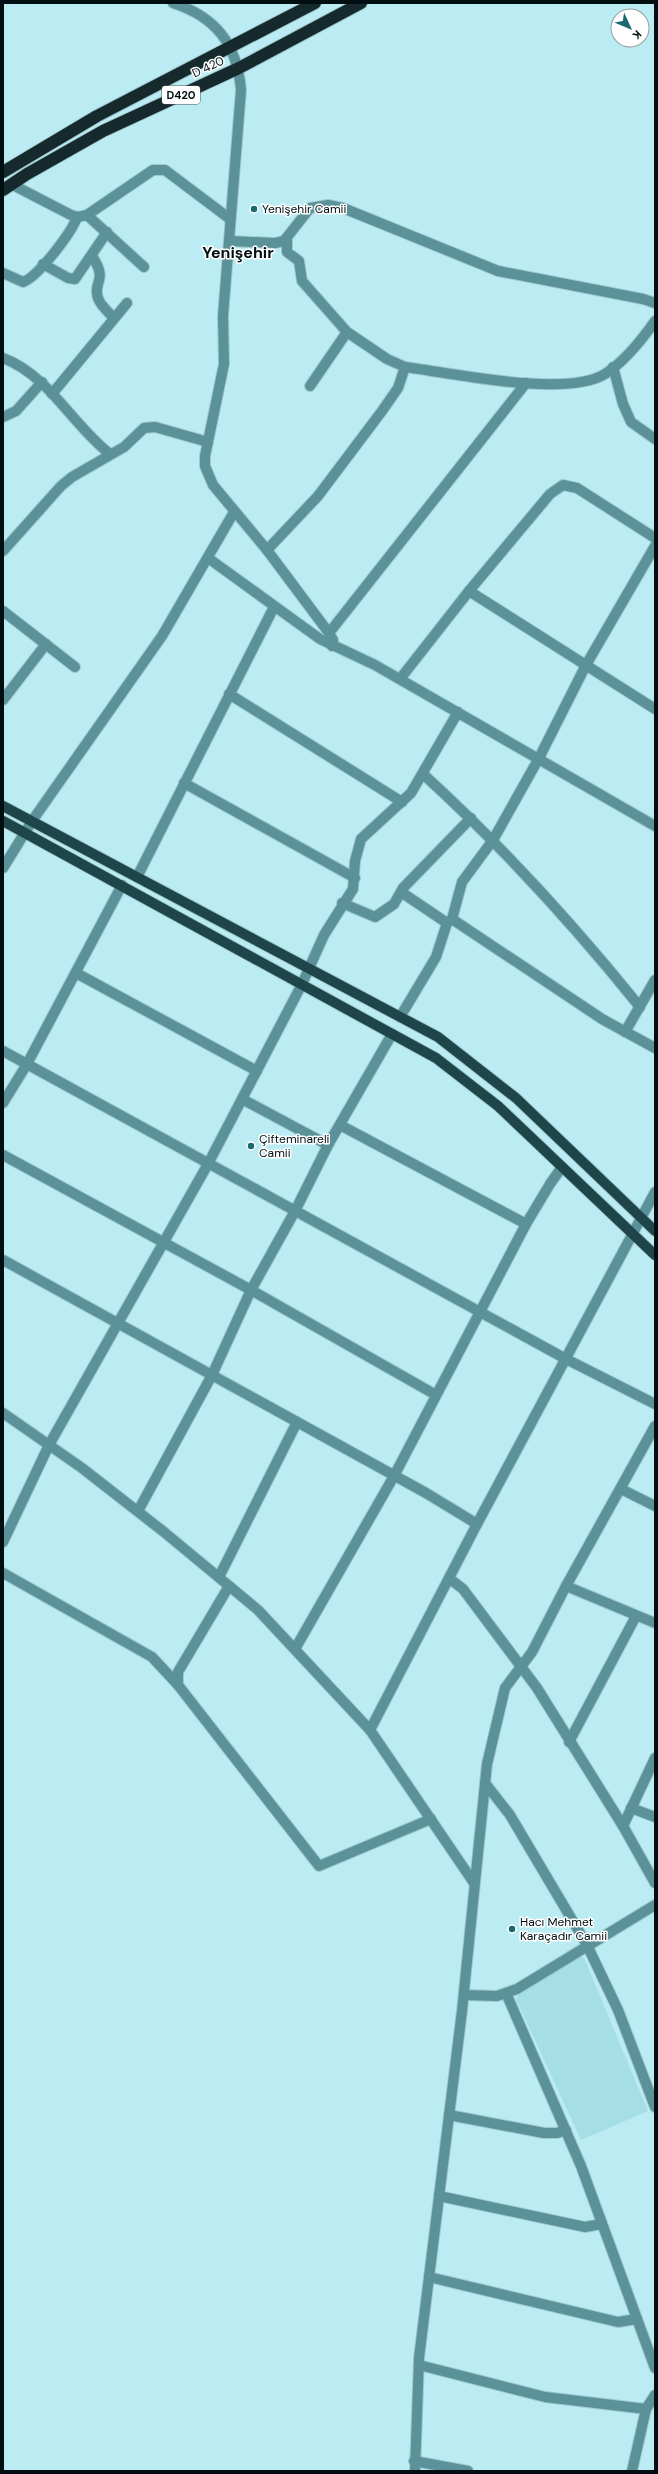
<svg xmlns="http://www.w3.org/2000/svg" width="658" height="2474" font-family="'DM Sans',sans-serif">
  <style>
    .built { fill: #a6dee6 }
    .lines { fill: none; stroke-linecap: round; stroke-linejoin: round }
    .minor-casing { stroke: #9ec9cf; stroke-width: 12 }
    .major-casing { stroke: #9ec9cf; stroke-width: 12 }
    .highway-casing { stroke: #9ec9cf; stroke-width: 14 }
    .minor { stroke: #5b9198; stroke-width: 10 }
    .major { stroke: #1e454a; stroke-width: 10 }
    .highway { stroke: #16292c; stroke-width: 12 }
    .poi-dot { fill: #1c6871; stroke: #fff; stroke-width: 1.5 }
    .labels { text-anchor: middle; stroke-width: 3; stroke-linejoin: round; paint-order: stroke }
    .shield { fill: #fff; stroke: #4d5759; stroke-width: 1 }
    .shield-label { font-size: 11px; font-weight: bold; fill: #010f12 }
    .street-label { font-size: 12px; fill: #010f12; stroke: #fff }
    .poi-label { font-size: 12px; fill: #010f12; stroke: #fff; text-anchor: start }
    .district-label { font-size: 16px; font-weight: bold; fill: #010f12; stroke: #fff }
  </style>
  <rect width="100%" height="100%" fill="#bcecf3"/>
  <!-- built -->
  <path class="built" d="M578,1954L584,1958L648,2111L581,2140L516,1999L519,1993Z"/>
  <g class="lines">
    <defs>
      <g id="minor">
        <path d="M173,3C216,17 237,44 241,90L223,316L224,364L205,456V466L213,485L267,550L329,633L333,640L332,646"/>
        <path d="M11,184L71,215L78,217L87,215L153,170H165L230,219"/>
        <path d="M87,215L144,267"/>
        <path d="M287,238V252L299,261L302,281L347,332L387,359L405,367C452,373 566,398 605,374C625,361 641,341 655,321"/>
        <path d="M230,241L275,243L284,241L310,208L328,205L343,208L498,271L643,299L655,303"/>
        <path d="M92,256C109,282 92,281 98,298C100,305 109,313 114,318"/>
        <path d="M43,264L68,278L75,279L107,232"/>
        <path d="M3,273L23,282C38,277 72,232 77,217"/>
        <path d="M3,358C50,376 72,425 110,454"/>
        <path d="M613,367L623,404L631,422L655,439"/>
        <path d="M310,386L347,332"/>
        <path d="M52,394L127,303"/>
        <path d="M3,417L16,411L42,382"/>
        <path d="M267,550L318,496L382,411L398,388L405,367"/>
        <path d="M3,551L61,486L72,477L124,447L144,428L155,427L208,442"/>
        <path d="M208,558L320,639L375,665L655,826"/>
        <path d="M469,591L655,709"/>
        <path d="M3,611L75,667"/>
        <path d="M329,633L526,383"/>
        <path d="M400,679L469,591L550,494L563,485L577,488L655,538"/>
        <path d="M229,694L402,802"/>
        <path d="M3,700L46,644"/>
        <path d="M423,774C502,846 573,924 640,1007"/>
        <path d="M184,783L355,878"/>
        <path d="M3,868L32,821L162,636L234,512"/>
        <path d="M137,877L274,607"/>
        <path d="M401,892L447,923"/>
        <path d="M342,903L375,917L394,904L403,888L471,818"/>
        <path d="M452,919L602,1019L655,1048"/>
        <path d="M76,973L257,1071"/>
        <path d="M400,1017L436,957L447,923L452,919L462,882L493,840L539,758L586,665L655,546"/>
        <path d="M625,1032L655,980"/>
        <path d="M3,1051L566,1359L655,1404"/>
        <path d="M242,1099L328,1145"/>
        <path d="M3,1103L27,1064L122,885"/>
        <path d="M340,1125L526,1224"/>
        <path d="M3,1155L251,1290L436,1395"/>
        <path d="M3,1260L426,1493L477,1524"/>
        <path d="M3,1413L82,1468L164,1532L258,1610L370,1730L474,1883"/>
        <path d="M621,1489L655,1506"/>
        <path d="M138,1511L212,1375L251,1290L295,1211L328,1145L392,1034"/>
        <path d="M3,1542L49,1445L208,1164L302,984L324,935L353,889L355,861L361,839L411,793L458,712"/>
        <path d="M3,1573L152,1657L178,1685L319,1866L431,1819"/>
        <path d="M219,1577L297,1422"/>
        <path d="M450,1579L463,1589L537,1688L623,1826L655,1883"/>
        <path d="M566,1586L655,1623"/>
        <path d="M295,1649L394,1476L526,1224L550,1184L562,1167"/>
        <path d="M178,1685V1672L229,1586"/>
        <path d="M370,1730L477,1524L655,1192"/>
        <path d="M569,1742L636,1616"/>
        <path d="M485,1783L510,1815L587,1945L618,2010L655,2107"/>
        <path d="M631,1808L655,1817"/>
        <path d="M623,1826L655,1758"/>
        <path d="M506,1993L581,2166L655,2368"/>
        <path d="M464,1995L497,1996L517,1989L655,1905"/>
        <path d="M449,2115L544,2133H557L566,2130"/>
        <path d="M439,2196L585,2227L602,2224"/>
        <path d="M429,2277L618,2322L637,2319"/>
        <path d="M419,2365L545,2397L646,2409"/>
        <path d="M414,2461L468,2471"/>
        <path d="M415,2471L419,2358L462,2011L487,1764L505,1688L532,1652L566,1586L655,1426"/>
        <path d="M632,2471L646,2409L655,2395"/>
      </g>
      <g id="major">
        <path d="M3,806L438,1037L516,1098L655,1231"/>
        <path d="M3,821L436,1058L498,1106L655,1255"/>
      </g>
      <g id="highway">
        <path d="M3,172L97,116L315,3"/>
        <path d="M3,190L27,174L103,131L239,68L361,3"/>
      </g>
    </defs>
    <!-- minor casing -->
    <use href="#minor" class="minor-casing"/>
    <!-- major casing -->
    <use href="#major" class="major-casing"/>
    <!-- highway casing -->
    <use href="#highway" class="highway-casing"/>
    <!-- minor -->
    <use href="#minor" class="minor"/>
    <!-- major -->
    <use href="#major" class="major"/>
    <!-- highway -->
    <use href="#highway" class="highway"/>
  </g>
  <!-- markers -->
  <g class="poi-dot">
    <circle cx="254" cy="209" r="4"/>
    <circle cx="251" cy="1146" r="4"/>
    <circle cx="512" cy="1929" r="4"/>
  </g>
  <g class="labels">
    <!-- shield labels -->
    <rect class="shield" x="162" y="86" width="38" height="18" rx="3"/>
    <g class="shield-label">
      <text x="181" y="99">D420</text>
    </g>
    <!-- street labels -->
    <g class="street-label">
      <text transform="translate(208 67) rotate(-25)" y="4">D 420</text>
    </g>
    <!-- poi labels -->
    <g class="poi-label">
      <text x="262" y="213">Yenişehir Camii</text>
      <text x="259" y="1143">Çifteminareli<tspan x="259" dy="14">Camii</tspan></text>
      <text x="520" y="1926">Hacı Mehmet<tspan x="520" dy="14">Karaçadır Camii</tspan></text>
    </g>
    <!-- district labels -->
    <g class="district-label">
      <text x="238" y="258">Yenişehir</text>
    </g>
  </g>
  <!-- border -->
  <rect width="658" height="2474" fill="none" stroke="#010f12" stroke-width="8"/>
  <!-- north arrow -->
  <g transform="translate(630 28) rotate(134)"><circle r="19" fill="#ffffff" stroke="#999fa0"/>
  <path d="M0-3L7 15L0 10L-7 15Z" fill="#1c6871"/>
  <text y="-6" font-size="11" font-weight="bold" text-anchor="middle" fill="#010f12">K</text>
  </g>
</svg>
